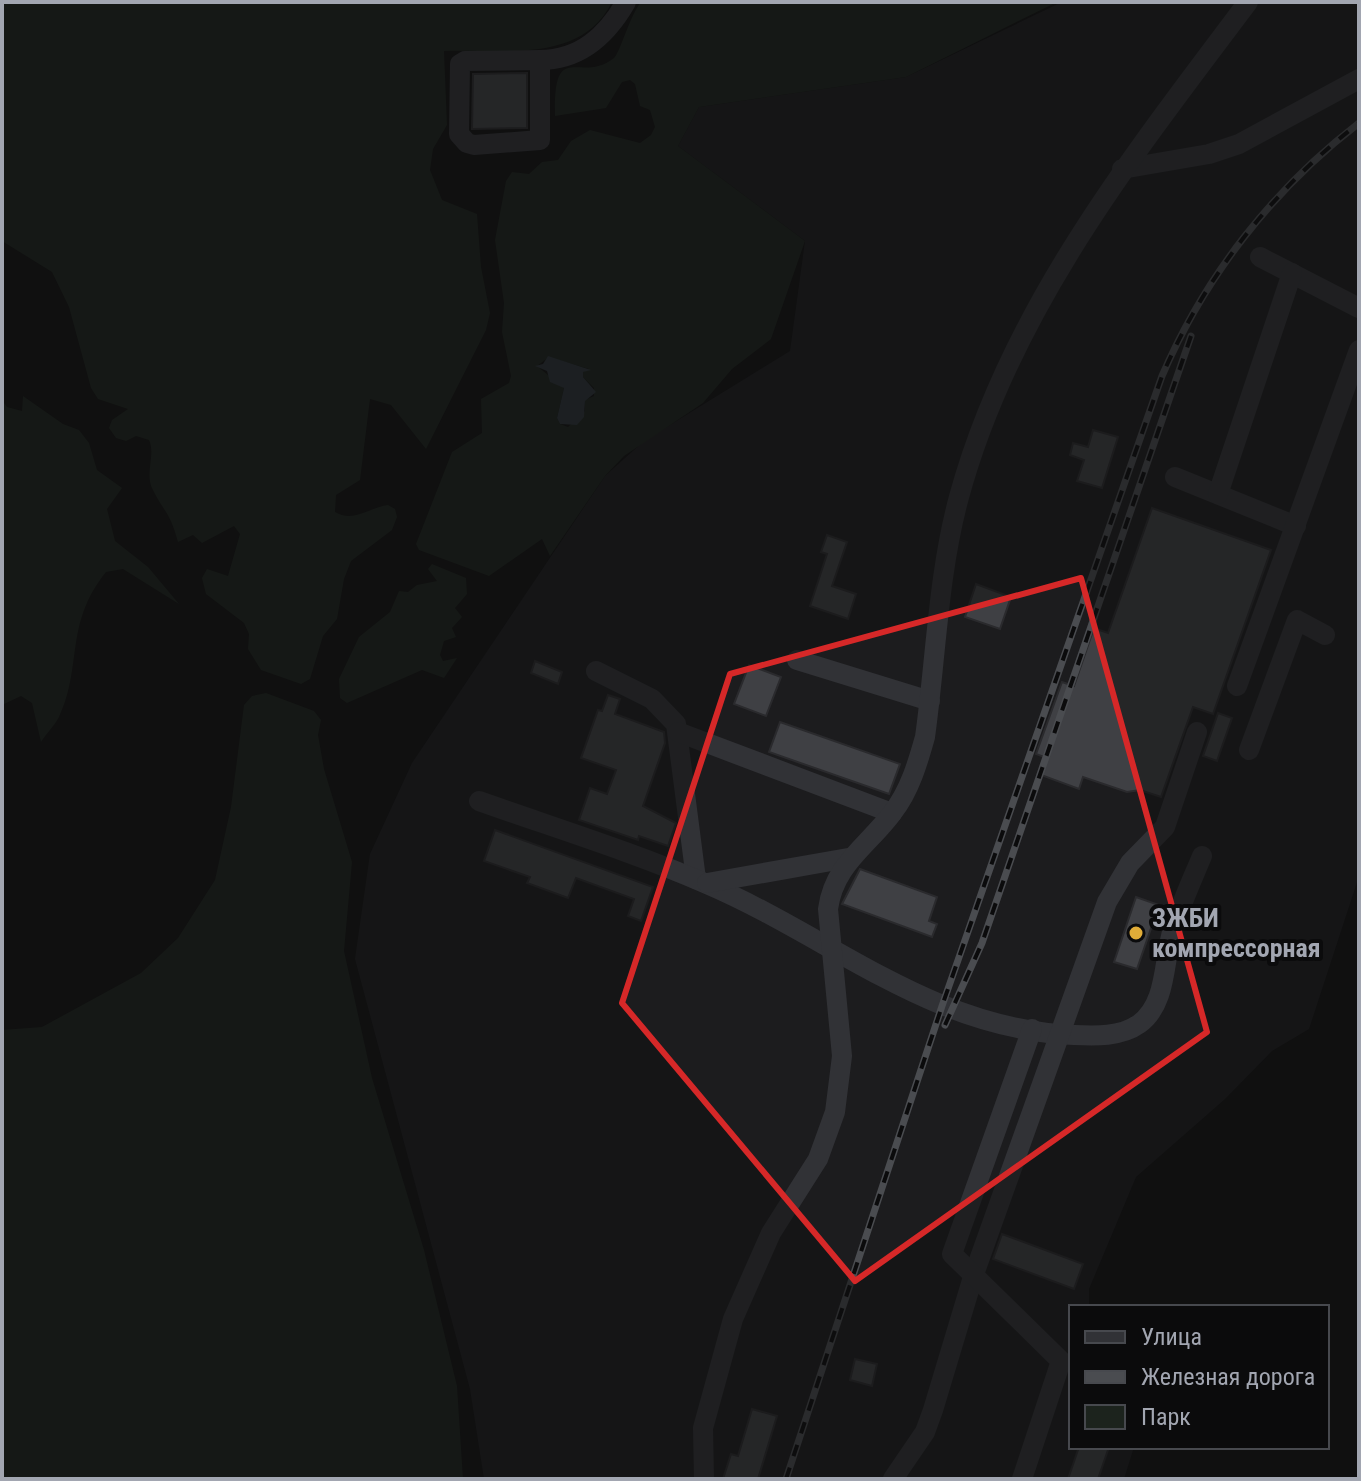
<svg xmlns="http://www.w3.org/2000/svg" width="1361" height="1481" font-family="'Roboto Condensed',sans-serif">
  <style>
    .built { fill: #1c1c1e }
    .green { fill: #1c231d; fill-rule: evenodd }
    .water { fill: #2a3238 }
    .building { fill: #3f4044; stroke: #2a2a2d; stroke-width: 2 }
    .lines { fill: none; stroke-linecap: round; stroke-linejoin: round }
    .minor { stroke: #313236; stroke-width: 20 }
    .rail-casing { stroke: #4a4c50; stroke-width: 7 }
    .rail { stroke: #0b0b0c; stroke-width: 4; stroke-dasharray: 12; stroke-linecap: butt }
    .marked { fill: none; stroke: #d62828; stroke-width: 6; stroke-linejoin: round }
    .poi-dot { fill: #e1ad38; stroke: #0b0b0c; stroke-width: 3 }
    .labels { text-anchor: middle; stroke-width: 8; stroke-linejoin: round; paint-order: stroke }
    .poi-label { font-size: 26px; font-weight: bold; fill: #a2a6b1; stroke: #0b0b0c; text-anchor: start }
  </style>
  <rect width="100%" height="100%" fill="#101011"/>
  <!-- built -->
  <path class="built" d="M1062,2H1359V876L1309,1029L1272,1051L1225,1099L1136,1177L1089,1289V1307H1071V1447H1134L1124,1479H484L470,1389L355,959L370,854L412,763L605,476L644,441L790,351L805,241L678,146L699,107L906,77Z"/>
  <!-- green -->
  <g class="green">
    <path d="M2,2H612C581,64 504,49 444,51L447,125L433,149L430,170L442,200L477,214L481,267L490,313L486,330L426,449L391,405L370,399L360,480L336,495L335,512C353,523 368,508 388,505L395,509L397,517L392,530L351,561L344,579L337,619L323,636L310,679L301,684L261,670L248,649L249,634L244,623L206,594L202,578L207,569L228,576L240,534L234,526L202,543L193,535L178,542C170,512 165,514 153,490C144,474 156,455 149,440L136,436L126,441L116,438L109,428L112,420L128,409L98,399L91,388L69,307L52,272L2,241Z"/>
    <path d="M641,2H1057L906,77L699,107L678,146L805,241L771,339L732,369L703,403L624,456L605,476L550,556L542,539L489,576L419,550L416,544L452,452L482,433L481,399L509,383L511,376L502,332L504,303L495,240L506,181L512,172L529,174L542,162L558,160L571,141L590,130L640,143L651,135L655,127L650,110L640,106L635,84L630,80L622,82L606,108L555,116C553,37 580,85 614,58C620,53 630,15 641,2ZM549,357L589,369L583,372V377L594,388V396L585,400V411L568,427L560,424L557,418L564,388L537,366Z"/>
    <path d="M23,396L63,424L79,430L89,443L97,470L122,488L107,509L115,541L148,567L179,604L123,569L106,572C64,624 83,666 59,717C55,725 46,734 41,742L32,703L21,696L2,705V400L7,407L22,411Z"/>
    <path d="M432,564L466,578L467,594L455,608L462,617L452,628L456,637L444,641L440,655L443,661L457,658L444,678L422,670L347,703L340,698L339,679L359,637L390,612L399,591L408,592L417,585L437,581L428,569Z"/>
    <path d="M266,693L314,711L321,720L318,735L324,769L352,862L344,951L372,1078L424,1250L457,1386L463,1479H2V1030L42,1027L141,973L178,938L215,880L231,807L244,705L252,696Z"/>
  </g>
  <!-- water -->
  <path class="water" d="M548,356L591,370L583,372V377L596,392L585,401L584,417L577,425L560,424L557,418L564,388L550,382L547,371L535,366L543,364Z"/>
  <!-- building -->
  <g class="building">
    <path d="M527,73V128L472,129L473,74Z"/>
    <path d="M1093,430L1118,437L1102,488L1077,481L1084,460L1070,455L1073,443L1088,447Z"/>
    <path d="M1152,508L1271,550L1213,714L1193,707L1161,797L1140,790L1127,792L1083,777L1079,789L1041,775L1047,758L1036,754L1062,682L1074,686L1094,628L1108,633Z"/>
    <path d="M827,535L847,542L832,586L856,594L848,619L810,606L827,554L821,552Z"/>
    <path d="M976,584L1011,597L1000,629L965,617Z"/>
    <path d="M535,661L562,672L558,684L531,673Z"/>
    <path d="M749,665L781,677L766,716L734,704Z"/>
    <path d="M608,695L620,699L615,714L664,732L665,743L643,806L676,823L668,846L639,836L638,840L579,820L590,788L607,794L616,770L581,758L598,710L602,711Z"/>
    <path d="M1218,713L1232,718L1217,761L1203,756Z"/>
    <path d="M780,722L900,764L889,794L769,752Z"/>
    <path d="M495,830L653,887L641,921L628,916L634,899L576,878L568,898L527,883L530,877L484,861Z"/>
    <path d="M860,869L937,897L929,921L937,924L932,937L842,904Z"/>
    <path d="M1136,897L1159,905L1137,969L1114,962Z"/>
    <path d="M1002,1234L1083,1264L1074,1289L993,1259Z"/>
    <path d="M855,1359L877,1364L872,1386L850,1380Z"/>
    <path d="M752,1409L777,1416L758,1479H723L731,1454L738,1456Z"/>
    <path d="M1079,1447H1109L1098,1479H1068Z"/>
  </g>
  <g class="lines">
    <!-- minor -->
    <g class="minor">
      <path d="M540,60V140L474,145L467,143L459,134L460,64L465,61L540,60C581,60 607,35 626,2"/>
      <path d="M1122,169L1209,154L1239,144L1359,79"/>
      <path d="M1260,257L1359,308"/>
      <path d="M1175,477L1296,526"/>
      <path d="M1218,494L1292,273"/>
      <path d="M797,660L930,701"/>
      <path d="M596,671L652,699L676,724L696,879"/>
      <path d="M1237,686L1359,350"/>
      <path d="M678,732L892,813"/>
      <path d="M1249,750L1297,620L1325,635"/>
      <path d="M479,801C555,828 633,852 707,884C833,938 930,1029 1074,1035C1095,1036 1121,1037 1139,1024C1168,1003 1163,959 1173,929C1181,904 1192,880 1202,856"/>
      <path d="M707,883L848,858"/>
      <path d="M704,1479L703,1428L733,1319L771,1233L818,1159L835,1112L842,1056L828,909C834,864 868,846 893,812C910,790 918,762 925,737C936,658 938,574 959,497C1010,309 1134,154 1248,2"/>
      <path d="M893,1479L925,1432L933,1410L973,1277L1107,902L1130,863L1165,827L1197,732"/>
      <path d="M1022,1479L1061,1361L952,1254L1032,1029"/>
    </g>
    <defs>
      <g id="rail">
        <path d="M945,1025L982,943L1191,336"/>
        <path d="M786,1479L942,1006L1162,376C1205,276 1273,189 1359,123"/>
      </g>
    </defs>
    <!-- rail casing -->
    <use href="#rail" class="rail-casing"/>
    <!-- rail -->
    <use href="#rail" class="rail"/>
  </g>
  <!-- marked area -->
  <path d="M0 0H1361V1481H0ZM1081,578L1207,1032L855,1281L622,1003L730,674Z" fill="#101011" fill-opacity=".55" fill-rule="evenodd"/>
  <path class="marked" d="M1081,578L1207,1032L855,1281L622,1003L730,674Z"/>
  <!-- markers -->
  <circle class="poi-dot" cx="1136" cy="933" r="8"/>
  <g class="labels">
    <!-- poi labels -->
    <g class="poi-label">
      <text x="1152" y="927">ЗЖБИ<tspan x="1152" dy="30">компрессорная</tspan></text>
    </g>
  </g>
  <!-- border -->
  <rect width="1361" height="1481" fill="none" stroke="#a2a6b1" stroke-width="8"/>
  <!-- legend -->
  <rect x="1069" y="1305" width="260" height="144" fill="#0b0b0c" stroke="#47494e" stroke-width="2"/>
  <rect x="1085" y="1331" width="40" height="12" fill="#313236" stroke="#47494e" stroke-width="2"/>
  <text x="1141" y="1345" font-size="24" fill="#a2a6b1">Улица</text>
  <rect x="1085" y="1371" width="40" height="12" fill="#4a4c50" stroke="#47494e" stroke-width="2"/>
  <text x="1141" y="1385" font-size="24" fill="#a2a6b1">Железная дорога</text>
  <rect x="1085" y="1405" width="40" height="24" fill="#1c231d" stroke="#47494e" stroke-width="2"/>
  <text x="1141" y="1425" font-size="24" fill="#a2a6b1">Парк</text>
</svg>
